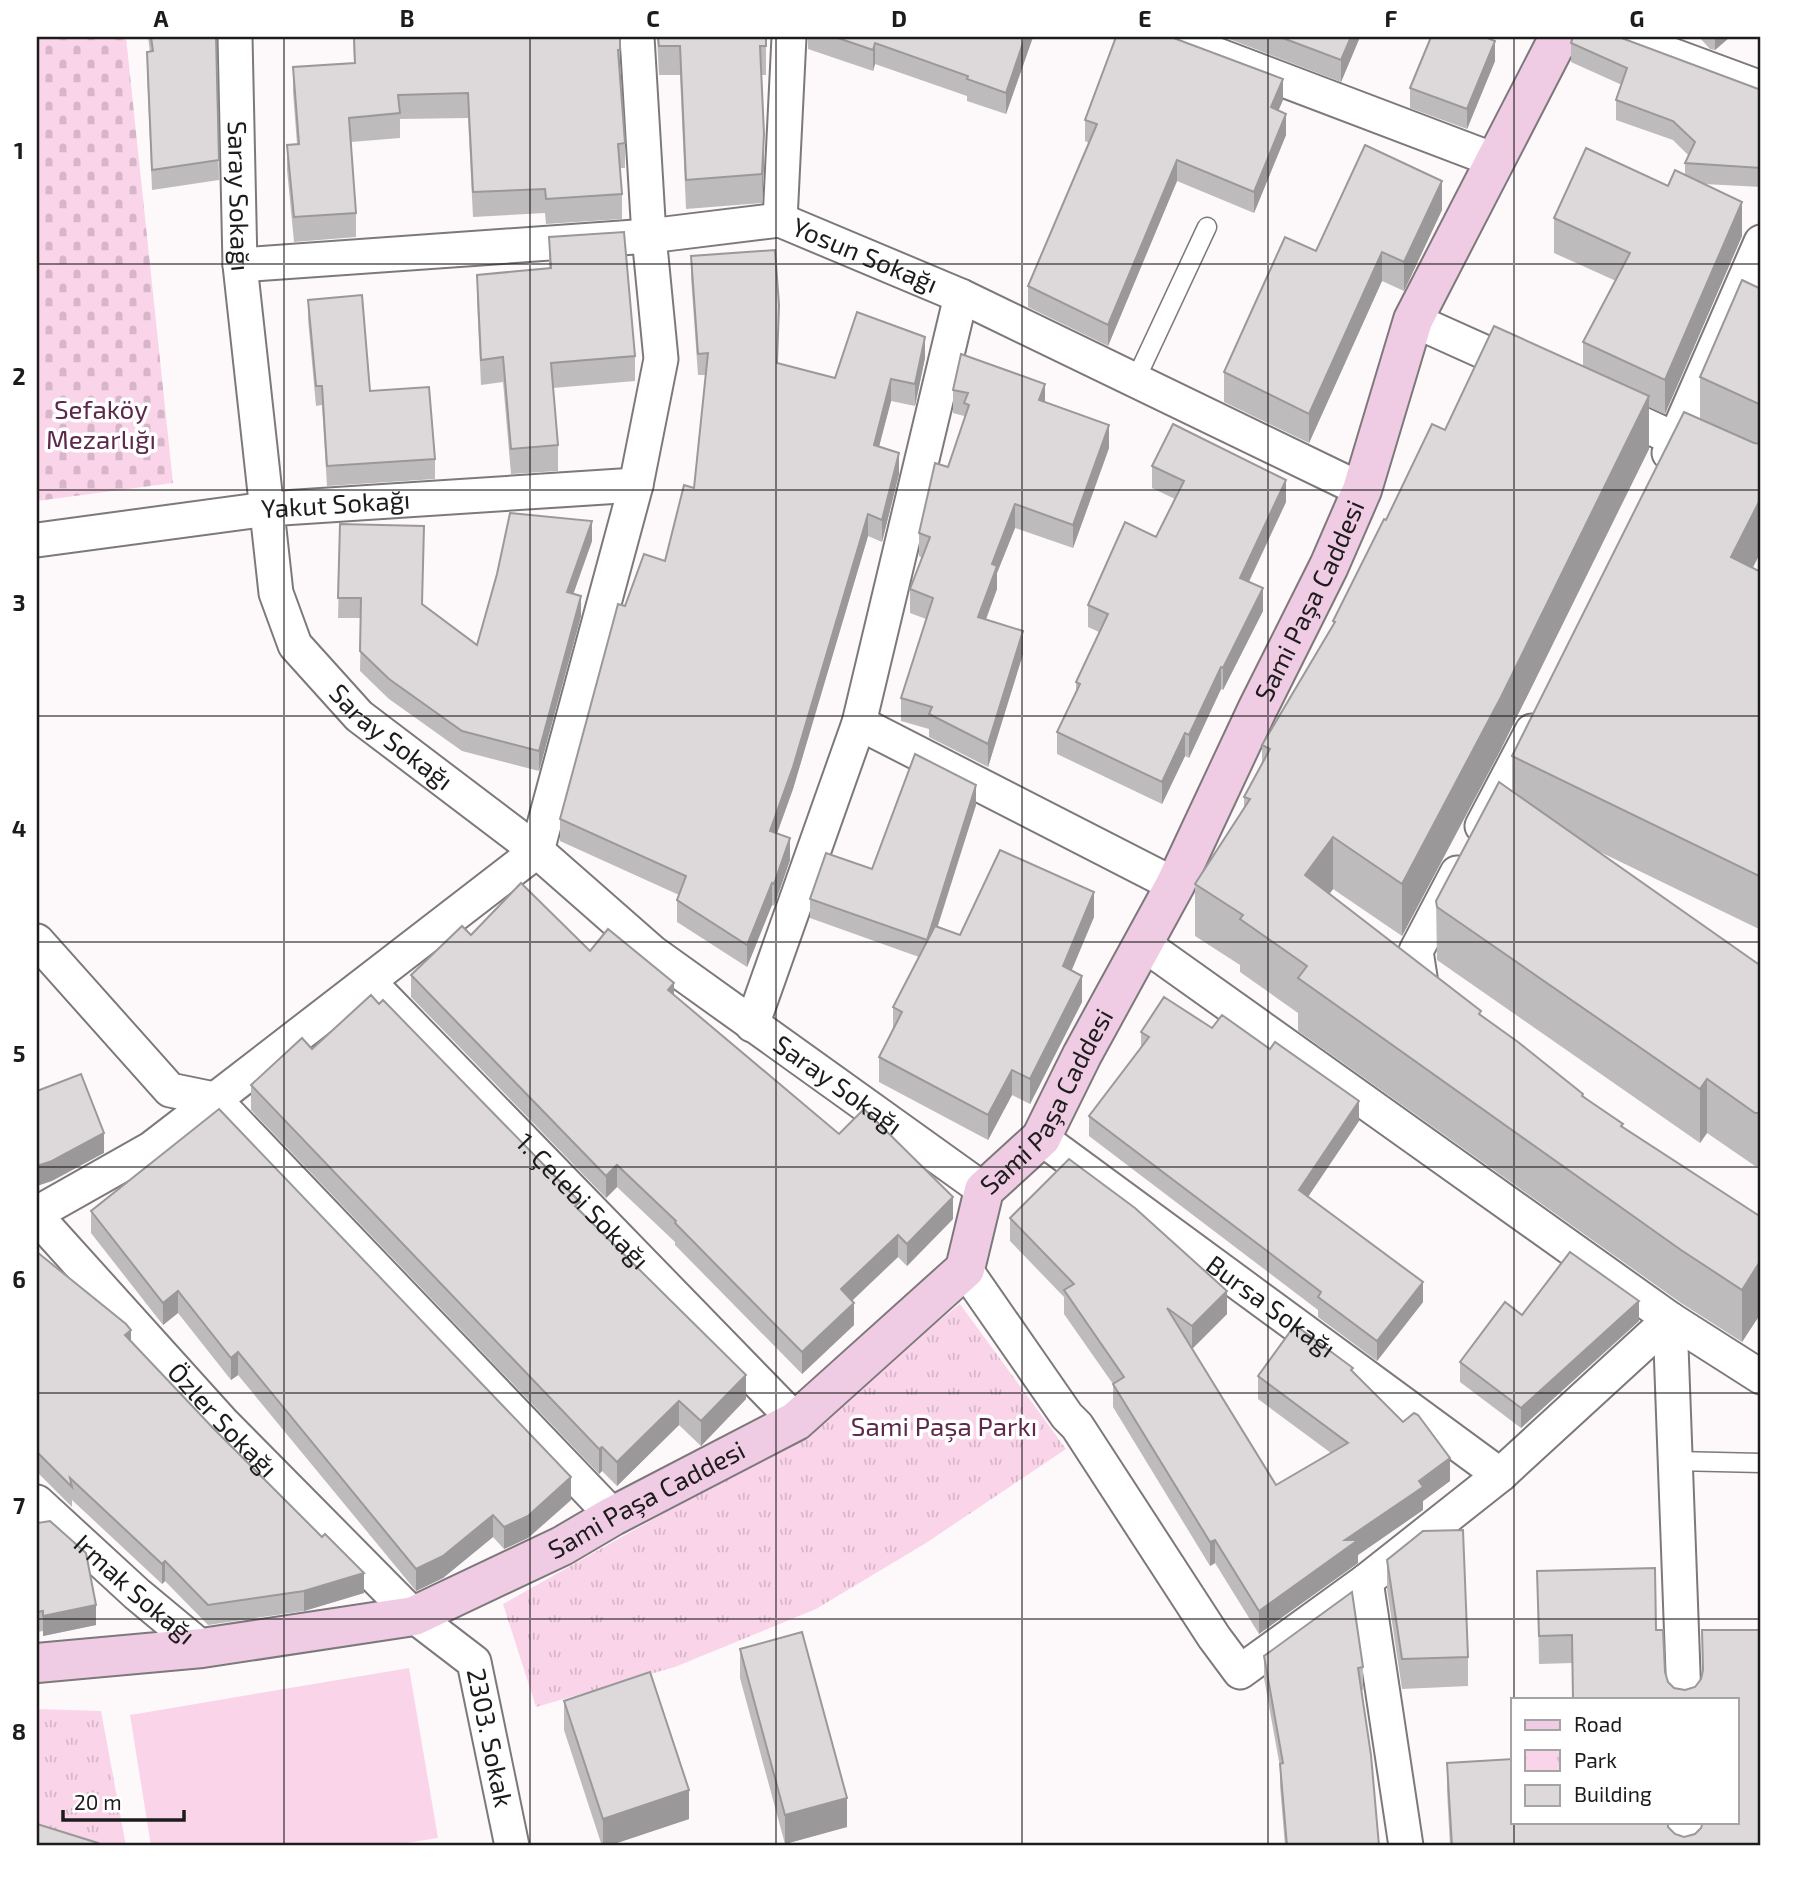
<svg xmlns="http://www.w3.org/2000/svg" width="1798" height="1883" font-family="'Exo 2',sans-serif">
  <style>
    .grass { fill: #fad5ea }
    .cemetery { fill: url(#cemetery-stones) }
    .park { fill: url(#park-tufts) }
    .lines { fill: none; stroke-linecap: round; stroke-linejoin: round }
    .lane-casing { stroke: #7d797b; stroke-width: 21 }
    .street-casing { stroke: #7d797b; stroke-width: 37 }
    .secondary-casing { stroke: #7d797b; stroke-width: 42 }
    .lane { stroke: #fff; stroke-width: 18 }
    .street { stroke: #fff; stroke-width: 33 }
    .secondary { stroke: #efcce3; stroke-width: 38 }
    .wall { fill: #bebbbc }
    .shaded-wall { fill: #9b9899 }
    .building { fill: #ddd9db; stroke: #9b9899; stroke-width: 2 }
    .grid { fill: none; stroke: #1d1c1d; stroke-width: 2; stroke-opacity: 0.55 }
    .labels { text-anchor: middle; stroke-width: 7; stroke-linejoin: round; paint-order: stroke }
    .street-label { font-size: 26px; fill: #1d1c1d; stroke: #fff }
    .park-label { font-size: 26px; fill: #5d294b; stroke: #fff }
    .neatline { fill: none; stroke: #1d1c1d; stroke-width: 2.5 }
    .grid-label { font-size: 23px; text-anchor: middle; font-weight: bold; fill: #1d1c1d }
  </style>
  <defs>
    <pattern id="cemetery-stones" width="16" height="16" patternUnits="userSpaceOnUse" patternTransform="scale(1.75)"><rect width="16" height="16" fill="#fad5ea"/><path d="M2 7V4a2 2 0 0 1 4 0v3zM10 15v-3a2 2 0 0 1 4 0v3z" fill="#d6b6c8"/></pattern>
    <pattern id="park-tufts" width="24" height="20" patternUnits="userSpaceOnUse" patternTransform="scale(1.75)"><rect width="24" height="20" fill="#fad5ea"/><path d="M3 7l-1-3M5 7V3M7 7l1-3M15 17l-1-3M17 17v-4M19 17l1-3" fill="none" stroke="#d6b6c8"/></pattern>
  </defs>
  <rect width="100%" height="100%" fill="#fdf9fb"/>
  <!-- grass -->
  <path class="grass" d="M409,1668L438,1838L387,1846H151L130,1715Z"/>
  <!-- cemetery -->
  <path class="cemetery" d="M37,37H126L173,483L37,501Z"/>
  <!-- park -->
  <g class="park">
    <path d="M960,1304L1066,1449L926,1543L816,1609L675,1667L536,1707L503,1604L781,1447Z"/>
    <path d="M37,1709L101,1711L126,1846H37Z"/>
  </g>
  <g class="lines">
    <defs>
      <g id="lane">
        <path d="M1133,379L1142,366L1207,227"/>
        <path d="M1675,1461L1761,1463"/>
      </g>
      <g id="street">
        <path id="s1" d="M235,37L240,265L276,593L295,645L359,716L537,851L652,952L984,1190"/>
        <path d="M1170,37L1494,160"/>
        <path d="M1623,37L1761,88"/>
        <path d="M780,220L789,37"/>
        <path id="s2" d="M240,265L649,236L780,220L961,296L1362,490"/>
        <path d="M1413,320L1524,370"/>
        <path d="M1608,408L1761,479"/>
        <path d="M1669,453L1761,242"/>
        <path id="s3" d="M37,540L267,509L636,485"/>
        <path d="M859,723L1175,885"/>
        <path d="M1482,826L1532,731"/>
        <path d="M37,941L170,1090L214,1099L613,1516"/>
        <path d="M1142,943L1670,1319L1684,1699"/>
        <path id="s4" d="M369,982L796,1421"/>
        <path d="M1437,1000L1422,990L1416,951L1457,873"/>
        <path d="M752,1025L859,723L961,296"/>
        <path id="s5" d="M1041,1138L1500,1475"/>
        <path d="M37,1213L152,1148L537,851L636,485L661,359L649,236L637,37"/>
        <path id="s6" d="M37,1217L222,1422L414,1616L474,1662L512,1846"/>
        <path d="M965,1269L1067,1416L1077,1426L1214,1637L1240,1672L1366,1581L1500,1475L1670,1319L1761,1377"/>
        <path id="s7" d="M37,1502L137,1594L202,1648"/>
        <path d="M1366,1581L1406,1846"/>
        <path d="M1685,1822V1846"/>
      </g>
      <g id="secondary">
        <path id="s8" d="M37,1663L202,1648L414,1616L562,1546L613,1516L796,1421L965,1269L984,1190L1041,1138L1082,1055L1175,885L1257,710L1329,566L1362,490L1413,320L1559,37"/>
      </g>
    </defs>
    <!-- lane casing -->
    <use href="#lane" class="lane-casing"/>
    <!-- street casing -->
    <use href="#street" class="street-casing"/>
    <!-- secondary casing -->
    <use href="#secondary" class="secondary-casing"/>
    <!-- lane -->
    <use href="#lane" class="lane"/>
    <!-- street -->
    <use href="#street" class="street"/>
    <!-- secondary -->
    <use href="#secondary" class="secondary"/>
  </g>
  <!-- wall -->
  <g class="wall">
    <path d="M148,37H216L219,180L152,190L147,72V52H150Z"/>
    <path d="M353,37H620V74L625,143V168H620L622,194V219L546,224L545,213L473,217L468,118L400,119V138L351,142L356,213V237L294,242L287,170V145L297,144L293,92V67L354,63Z"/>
    <path d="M657,37H766V75H761L764,163L762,203L686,209L680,75H659Z"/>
    <path d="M808,37H1033L1006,114L967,101V96L875,64L873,71L808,49Z"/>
    <path d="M1224,37H1360L1341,82Z"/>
    <path d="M1699,37H1730L1715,50L1710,49Z"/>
    <path d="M1571,43L1761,90V187L1704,184L1742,236L1665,414L1649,407V449L1501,749L1402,936L1333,889L1329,894L1623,1127L1761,1217V1313L1742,1342L1681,1303L1298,1031V1013L1240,972V965L1195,936V884L1244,808V797L1262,763V745L1333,626V621L1386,520L1445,430L1583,366V342L1616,281L1554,253V218L1668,186L1685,175V163L1689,156L1673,140L1616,120V100L1622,85L1571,62Z"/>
    <path d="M1495,61L1467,129L1410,108V88Z"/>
    <path d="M1283,100L1278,110L1286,135L1254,213L1177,181L1108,346L1028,307V286L1089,143L1085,141V120Z"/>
    <path d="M1442,210L1404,291L1382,281L1309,443L1224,402V372L1316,251Z"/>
    <path d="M549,237L635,356V381L553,388L558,445V471L511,474L503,382L481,385L477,300V275L549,268Z"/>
    <path d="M691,256L778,363L835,378L925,358L915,406L891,401L879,446L899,474L882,542L868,536L793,789L777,833L790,860L774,906L772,905L747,967L677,922V900L679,895L560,841V819L625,606L665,561L694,488L706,375H698L691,277Z"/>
    <path d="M1761,289V551L1753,568L1761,572V930L1596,850L1761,966V1166H1755L1707,1133L1700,1143L1437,960L1436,901L1512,792V756L1700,419V377Z"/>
    <path d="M308,300L370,391L435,459V479L327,486L322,405L316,406L308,319Z"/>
    <path d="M953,390L1045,402L1109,448L1073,548L1015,528L997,573V589L986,620L1023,654L988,767L929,737V729L901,721V698L926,619L910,613V589L922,558L919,556V533L948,467L964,419V416L953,413Z"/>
    <path d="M1152,466L1286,502L1249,582L1263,611L1223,690L1221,689L1189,758L1185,756L1162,804L1057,754V732L1076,692V682L1099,632L1088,627V605L1156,537L1175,499L1152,488Z"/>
    <path d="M340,524L423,604L477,645L592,541L573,594L581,616L539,771L462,751L389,699L360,671L361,618H338Z"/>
    <path d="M976,805L938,926L960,935L1094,917L1071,971L1082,1002L1030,1104L1012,1095L988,1140L879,1082V1057L893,1030V1007L919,957L810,918V899L872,869Z"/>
    <path d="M471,935L590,951L674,996L839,1134L953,1219L907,1266L898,1257L852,1301L854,1325L802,1374L675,1245V1242L617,1187L606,1198L411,997V975Z"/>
    <path d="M1212,1028L1359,1121L1308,1197L1423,1302L1377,1361L1318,1317V1310L1089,1136V1116L1141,1048V1032Z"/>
    <path d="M312,1049L580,1210L746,1399L701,1446L679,1425L617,1486L602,1471L599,1474L251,1110V1085Z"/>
    <path d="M91,1211L571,1500L528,1538L504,1549L493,1537L443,1578L416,1591L238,1375L231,1380L178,1313L163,1325L91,1233Z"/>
    <path d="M1010,1218L1227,1314L1192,1349L1276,1485L1331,1453L1258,1399V1376L1353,1372L1450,1481L1423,1501V1510L1358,1555V1563L1259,1634L1215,1563L1210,1566L1113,1407V1384L1064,1314V1297L1010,1241Z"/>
    <path d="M37,1252L131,1342L364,1593L304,1611L208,1625L165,1581L162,1584L72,1500V1507L37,1472Z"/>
    <path d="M1639,1321L1521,1428L1460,1382V1362Z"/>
    <path d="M37,1523L96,1625L43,1636V1631L37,1632Z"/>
    <path d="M1387,1560L1468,1657V1686L1402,1689L1387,1589Z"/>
    <path d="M1655,1568L1656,1630H1663L1665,1672L1668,1682L1674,1688L1685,1690L1695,1687L1701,1679L1702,1674V1630H1761V1846H1450L1447,1791V1763L1513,1759V1822H1668V1827L1675,1834L1684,1837L1695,1834L1701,1828L1703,1822H1737V1699H1573L1572,1663L1539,1664L1537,1571Z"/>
    <path d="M740,1649L847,1827L785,1844L740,1678Z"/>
    <path d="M1264,1656L1363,1667V1690H1361L1379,1846H1285L1280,1786V1767L1264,1678Z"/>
    <path d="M564,1701L689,1819L608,1846H602L564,1730Z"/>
  </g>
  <!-- shaded-wall -->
  <g class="shaded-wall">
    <path d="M1025,37H1033L1006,114V93Z"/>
    <path d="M1351,37H1360L1341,82V60Z"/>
    <path d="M1715,37H1730L1715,50Z"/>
    <path d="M1495,41V61L1467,129V109Z"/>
    <path d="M875,43V64L873,71V50Z"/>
    <path d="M1283,79V100L1271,128V107Z"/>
    <path d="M1286,114V135L1254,213V192Z"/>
    <path d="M764,134V163L762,203V174Z"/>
    <path d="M1177,160V181L1108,346V325Z"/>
    <path d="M1442,181V210L1404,291V262Z"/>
    <path d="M1742,202V236L1665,414V380Z"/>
    <path d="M1382,252V281L1309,443V414Z"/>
    <path d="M925,337V358L915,406V384Z"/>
    <path d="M891,379V401L874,466V445Z"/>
    <path d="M1045,384V407L1039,400Z"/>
    <path d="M1649,396V449L1501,749L1402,936V884Z"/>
    <path d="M1109,425V448L1073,548V525Z"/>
    <path d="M899,453V474L882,542V520Z"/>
    <path d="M1286,480V502L1240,600V578Z"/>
    <path d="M1761,498V551L1731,610V557Z"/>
    <path d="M1015,504V528L997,573V589L978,640V617L992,564Z"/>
    <path d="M868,514V536L793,789L770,853V831Z"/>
    <path d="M592,521V541L567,612V592Z"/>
    <path d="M1263,588V611L1223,690V668Z"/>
    <path d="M581,596V616L539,771V751Z"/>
    <path d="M1023,631V654L988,767V744Z"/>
    <path d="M1221,667V689L1189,758V735Z"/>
    <path d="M1185,733V756L1162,804V782Z"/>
    <path d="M976,785V805L927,959V940Z"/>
    <path d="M1333,837V889L1305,928V875Z"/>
    <path d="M790,838V860L774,906V884Z"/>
    <path d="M772,883V905L747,967V945Z"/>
    <path d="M1094,892V917L1063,991V966Z"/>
    <path d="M1082,976V1002L1030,1104V1079Z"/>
    <path d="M674,983V1005L668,990Z"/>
    <path d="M1012,1070V1095L988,1140V1115Z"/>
    <path d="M1707,1079V1133L1700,1143V1089Z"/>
    <path d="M1359,1101V1121L1299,1210V1190Z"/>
    <path d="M104,1133V1153L52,1181L37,1186V1166Z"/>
    <path d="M617,1165V1187L606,1198V1176Z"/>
    <path d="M953,1197V1219L907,1266V1244Z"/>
    <path d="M898,1235V1257L841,1311V1289Z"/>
    <path d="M1761,1260V1313L1742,1342V1290Z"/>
    <path d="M1423,1282V1302L1377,1361V1341Z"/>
    <path d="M178,1291V1313L163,1325V1303Z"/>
    <path d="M1227,1291V1314L1192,1349V1326Z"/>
    <path d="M1639,1301V1321L1521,1428V1408Z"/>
    <path d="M854,1303V1325L802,1374V1352Z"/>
    <path d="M131,1330V1350L125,1335Z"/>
    <path d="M238,1352V1375L231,1380V1358Z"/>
    <path d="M746,1375V1399L701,1446V1421Z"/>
    <path d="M679,1401V1425L617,1486V1462Z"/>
    <path d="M602,1447V1471L599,1474V1449Z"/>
    <path d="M1450,1458V1481L1423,1501V1510L1358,1555V1563L1259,1634V1611L1345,1540Z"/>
    <path d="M571,1477V1500L528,1538L504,1549V1527Z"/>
    <path d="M493,1515V1537L443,1578L416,1591V1569Z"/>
    <path d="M1215,1540V1563L1210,1566V1542Z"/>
    <path d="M165,1561V1581L162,1584V1564Z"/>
    <path d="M364,1573V1593L304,1611V1591Z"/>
    <path d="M96,1605V1625L43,1636V1616Z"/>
    <path d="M689,1790V1819L608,1846H603V1819Z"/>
    <path d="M847,1798V1827L785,1844V1815Z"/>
  </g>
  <!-- building -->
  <g class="building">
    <path d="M151,37H216L219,160L152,170L147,52L153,51Z"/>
    <path d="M354,37H620V50H618L625,143L618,144L622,194L546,199L545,189L473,192L468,93L398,95L400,113L349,118L356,213L294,217L287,145L299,144L293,67L355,63Z"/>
    <path d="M658,37H766V46H760L764,134L762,174L686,180L680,46H659Z"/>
    <path d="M835,37H1025L1006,93L967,79L968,76L875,43L873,50Z"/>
    <path d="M1116,37H1171L1283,79L1271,107L1286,114L1254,192L1177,160L1108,325L1028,286L1097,124L1085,120Z"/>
    <path d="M1280,37H1351L1341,60Z"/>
    <path d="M1431,37H1485L1495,41L1467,109L1410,88Z"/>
    <path d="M1573,37H1619L1761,90V168L1685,163L1695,142L1673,121L1616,100L1627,68L1571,43Z"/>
    <path d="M1365,145L1442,181L1404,262L1382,252L1309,414L1224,372L1285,237L1316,251Z"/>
    <path d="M1586,148L1668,186L1675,170L1742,202L1665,380L1583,342L1630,253L1554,218Z"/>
    <path d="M624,232L635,356L551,363L558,445L511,449L503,357L481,360L477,275L551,268L549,237Z"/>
    <path d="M775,250L779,305L777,363L835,378L857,312L925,337L915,384L891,379L874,445L899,453L882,520L868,514L793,767L770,831L790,838L774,884L772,883L747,945L677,900L686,876L560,819L618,604L625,606L644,554L665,561L684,485L694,488L708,353L698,354L691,256Z"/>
    <path d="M1742,280L1761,289V405L1700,377Z"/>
    <path d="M362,295L370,391L429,387L435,459L327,466L322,386H316L308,300Z"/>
    <path d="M1494,326L1649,396L1501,697L1402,884L1333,837L1305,875L1481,1011L1479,1014L1518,1042L1583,1094L1582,1096L1623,1124L1621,1126L1761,1217V1260L1742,1290L1681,1250L1298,978L1307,966L1240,919L1243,915L1195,884L1250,799L1244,797L1270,749L1262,745L1335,622L1333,621L1384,519L1386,520L1432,424L1445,430Z"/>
    <path d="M961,354L1045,384L1039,400L1109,425L1073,525L1015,504L992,564L997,566L978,617L1023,631L988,744L929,714L932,707L901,698L933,598L910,589L930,537L919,533L935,463L948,467L969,405L964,403L968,393L953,390Z"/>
    <path d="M1684,412L1754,443L1761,444V498L1731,557L1761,572V877L1512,756Z"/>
    <path d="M1173,424L1286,480L1240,578L1263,588L1223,668L1221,667L1189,735L1185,733L1162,782L1057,732L1080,684L1076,682L1108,614L1088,605L1125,522L1156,537L1184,481L1152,466Z"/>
    <path d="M510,513L592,521L567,592L581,596L539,751L462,731L389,679L360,651L361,598H338L340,524L424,526L422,604L477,645L497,574Z"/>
    <path d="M915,754L976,785L927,940L810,899L826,853L872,869Z"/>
    <path d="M1499,782L1761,966V1113H1755L1707,1079L1700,1089L1437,907L1436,901Z"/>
    <path d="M1000,850L1094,892L1063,966L1082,976L1030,1079L1012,1070L988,1115L879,1057L902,1012L893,1007L935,926L960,935Z"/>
    <path d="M521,883L590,951L608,929L674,983L668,990L839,1134L864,1109L953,1197L907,1244L898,1235L841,1289L854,1303L802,1352L675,1223L676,1221L617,1165L606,1176L411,975L462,926L471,935Z"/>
    <path d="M371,995L379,1004L383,1000L580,1202L575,1206L746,1375L701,1421L679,1401L617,1462L602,1447L599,1449L251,1085L302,1038L312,1049Z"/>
    <path d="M1164,997L1212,1028L1222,1015L1270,1049L1275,1042L1359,1101L1299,1190L1423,1282L1377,1341L1318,1297L1321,1292L1089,1116L1149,1037L1141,1032Z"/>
    <path d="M81,1074L104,1133L52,1161L37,1166V1091Z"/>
    <path d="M219,1109L571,1477L528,1516L504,1527L493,1515L443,1556L416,1569L238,1352L231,1358L178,1291L163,1303L91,1211Z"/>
    <path d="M1069,1159L1135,1208L1227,1291L1192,1326L1167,1308L1276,1485L1348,1443L1258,1376L1295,1325L1353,1368L1351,1370L1403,1422L1414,1413L1418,1415L1450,1458L1419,1481L1423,1487L1345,1540H1358L1259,1611L1215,1540L1210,1542L1113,1384L1124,1377L1064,1290L1074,1284L1010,1218Z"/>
    <path d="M37,1252L126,1324L131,1330L125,1335L213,1428L322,1537L325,1534L364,1573L304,1591L208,1605L165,1561L162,1564L70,1478L72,1487L37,1452Z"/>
    <path d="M1570,1252L1639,1301L1521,1408L1460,1362L1505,1302L1522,1315Z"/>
    <path d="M50,1521L86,1553L96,1605L43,1616V1611L37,1612V1523Z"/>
    <path d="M1463,1530L1468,1657L1402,1659L1387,1560L1423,1531Z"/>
    <path d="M1655,1568L1656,1630H1663L1665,1672L1668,1682L1674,1688L1685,1690L1695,1687L1701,1679L1703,1670L1702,1630H1761V1846H1452L1447,1763L1513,1759V1822H1668V1827L1675,1834L1684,1837L1695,1834L1701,1828L1703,1822H1737V1699H1573L1572,1635L1539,1636L1537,1571Z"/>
    <path d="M1352,1592L1363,1667L1358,1668L1371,1755L1379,1846H1287L1280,1764L1283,1763L1264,1656Z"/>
    <path d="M802,1632L847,1798L785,1815L740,1649Z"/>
    <path d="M650,1672L689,1790L603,1819L564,1701Z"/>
    <path d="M37,1824L98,1843L97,1846H37Z"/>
  </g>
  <!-- grid -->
  <path class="grid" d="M284,37V1846M530,37V1846M776,37V1846M1022,37V1846M1268,37V1846M1514,37V1699M37,264H1761M37,490H1761M37,716H1761M37,942H1761M37,1167H1761M37,1393H1761M37,1619H1761M1514,1822V1846"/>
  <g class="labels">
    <!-- street labels -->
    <g class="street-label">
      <text dy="9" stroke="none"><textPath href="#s1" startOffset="159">Saray Sokağı</textPath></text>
      <text dy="9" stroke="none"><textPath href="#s2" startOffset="634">Yosun Sokağı</textPath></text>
      <text dy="9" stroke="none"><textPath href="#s3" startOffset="301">Yakut Sokağı</textPath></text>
      <text dy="9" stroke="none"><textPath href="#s8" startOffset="1796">Sami Paşa Caddesi</textPath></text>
      <text dy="9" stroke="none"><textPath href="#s1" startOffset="747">Saray Sokağı</textPath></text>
      <text dy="9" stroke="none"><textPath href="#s1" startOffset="1314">Saray Sokağı</textPath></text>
      <text dy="9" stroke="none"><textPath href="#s8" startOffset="1228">Sami Paşa Caddesi</textPath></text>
      <text dy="9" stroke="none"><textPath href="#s4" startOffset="306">1. Çelebi Sokağı</textPath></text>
      <text dy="9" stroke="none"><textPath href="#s5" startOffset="285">Bursa Sokağı</textPath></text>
      <text dy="9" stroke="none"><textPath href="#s6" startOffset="275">Özler Sokağı</textPath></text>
      <text dy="9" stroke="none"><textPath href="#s8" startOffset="640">Sami Paşa Caddesi</textPath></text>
      <text dy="9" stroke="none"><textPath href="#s7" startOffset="131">Irmak Sokağı</textPath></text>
      <text dy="9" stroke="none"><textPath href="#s6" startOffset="702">2303. Sokak</textPath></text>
    </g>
    <!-- park labels -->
    <g class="park-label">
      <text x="101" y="419">Sefaköy<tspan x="101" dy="30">Mezarlığı</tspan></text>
      <text x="944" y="1436">Sami Paşa Parkı</text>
    </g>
  </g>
  <!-- border -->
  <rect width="1798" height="1883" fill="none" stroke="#ffffff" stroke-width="77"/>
  <!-- legend -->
  <rect x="1511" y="1698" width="228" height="126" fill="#ffffff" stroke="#a5a4a5" stroke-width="2"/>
  <rect x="1525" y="1720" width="35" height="10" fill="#efcce3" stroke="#a5a4a5" stroke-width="2"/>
  <text x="1574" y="1732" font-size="21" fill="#1d1c1d">Road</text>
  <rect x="1525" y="1750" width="35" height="21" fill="url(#park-tufts)" stroke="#a5a4a5" stroke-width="2"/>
  <text x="1574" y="1768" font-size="21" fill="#1d1c1d">Park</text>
  <rect x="1525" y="1785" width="35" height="21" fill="#ddd9db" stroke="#a5a4a5" stroke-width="2"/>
  <text x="1574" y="1802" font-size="21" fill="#1d1c1d">Building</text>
  <!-- scale -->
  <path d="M63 1810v10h121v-10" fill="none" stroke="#1d1c1d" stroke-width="3.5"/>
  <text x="74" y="1810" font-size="21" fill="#1d1c1d" stroke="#ffffff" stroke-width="5" paint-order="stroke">20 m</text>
  <rect x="38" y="38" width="1721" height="1806" class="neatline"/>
  <g class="grid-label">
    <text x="161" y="27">A</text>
    <text x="407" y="27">B</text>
    <text x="653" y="27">C</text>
    <text x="899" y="27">D</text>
    <text x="1145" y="27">E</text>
    <text x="1391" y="27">F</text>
    <text x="1637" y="27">G</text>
    <text x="19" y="159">1</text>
    <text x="19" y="385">2</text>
    <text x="19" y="611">3</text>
    <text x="19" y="837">4</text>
    <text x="19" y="1062">5</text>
    <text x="19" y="1288">6</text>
    <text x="19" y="1514">7</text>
    <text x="19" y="1740">8</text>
  </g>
</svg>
